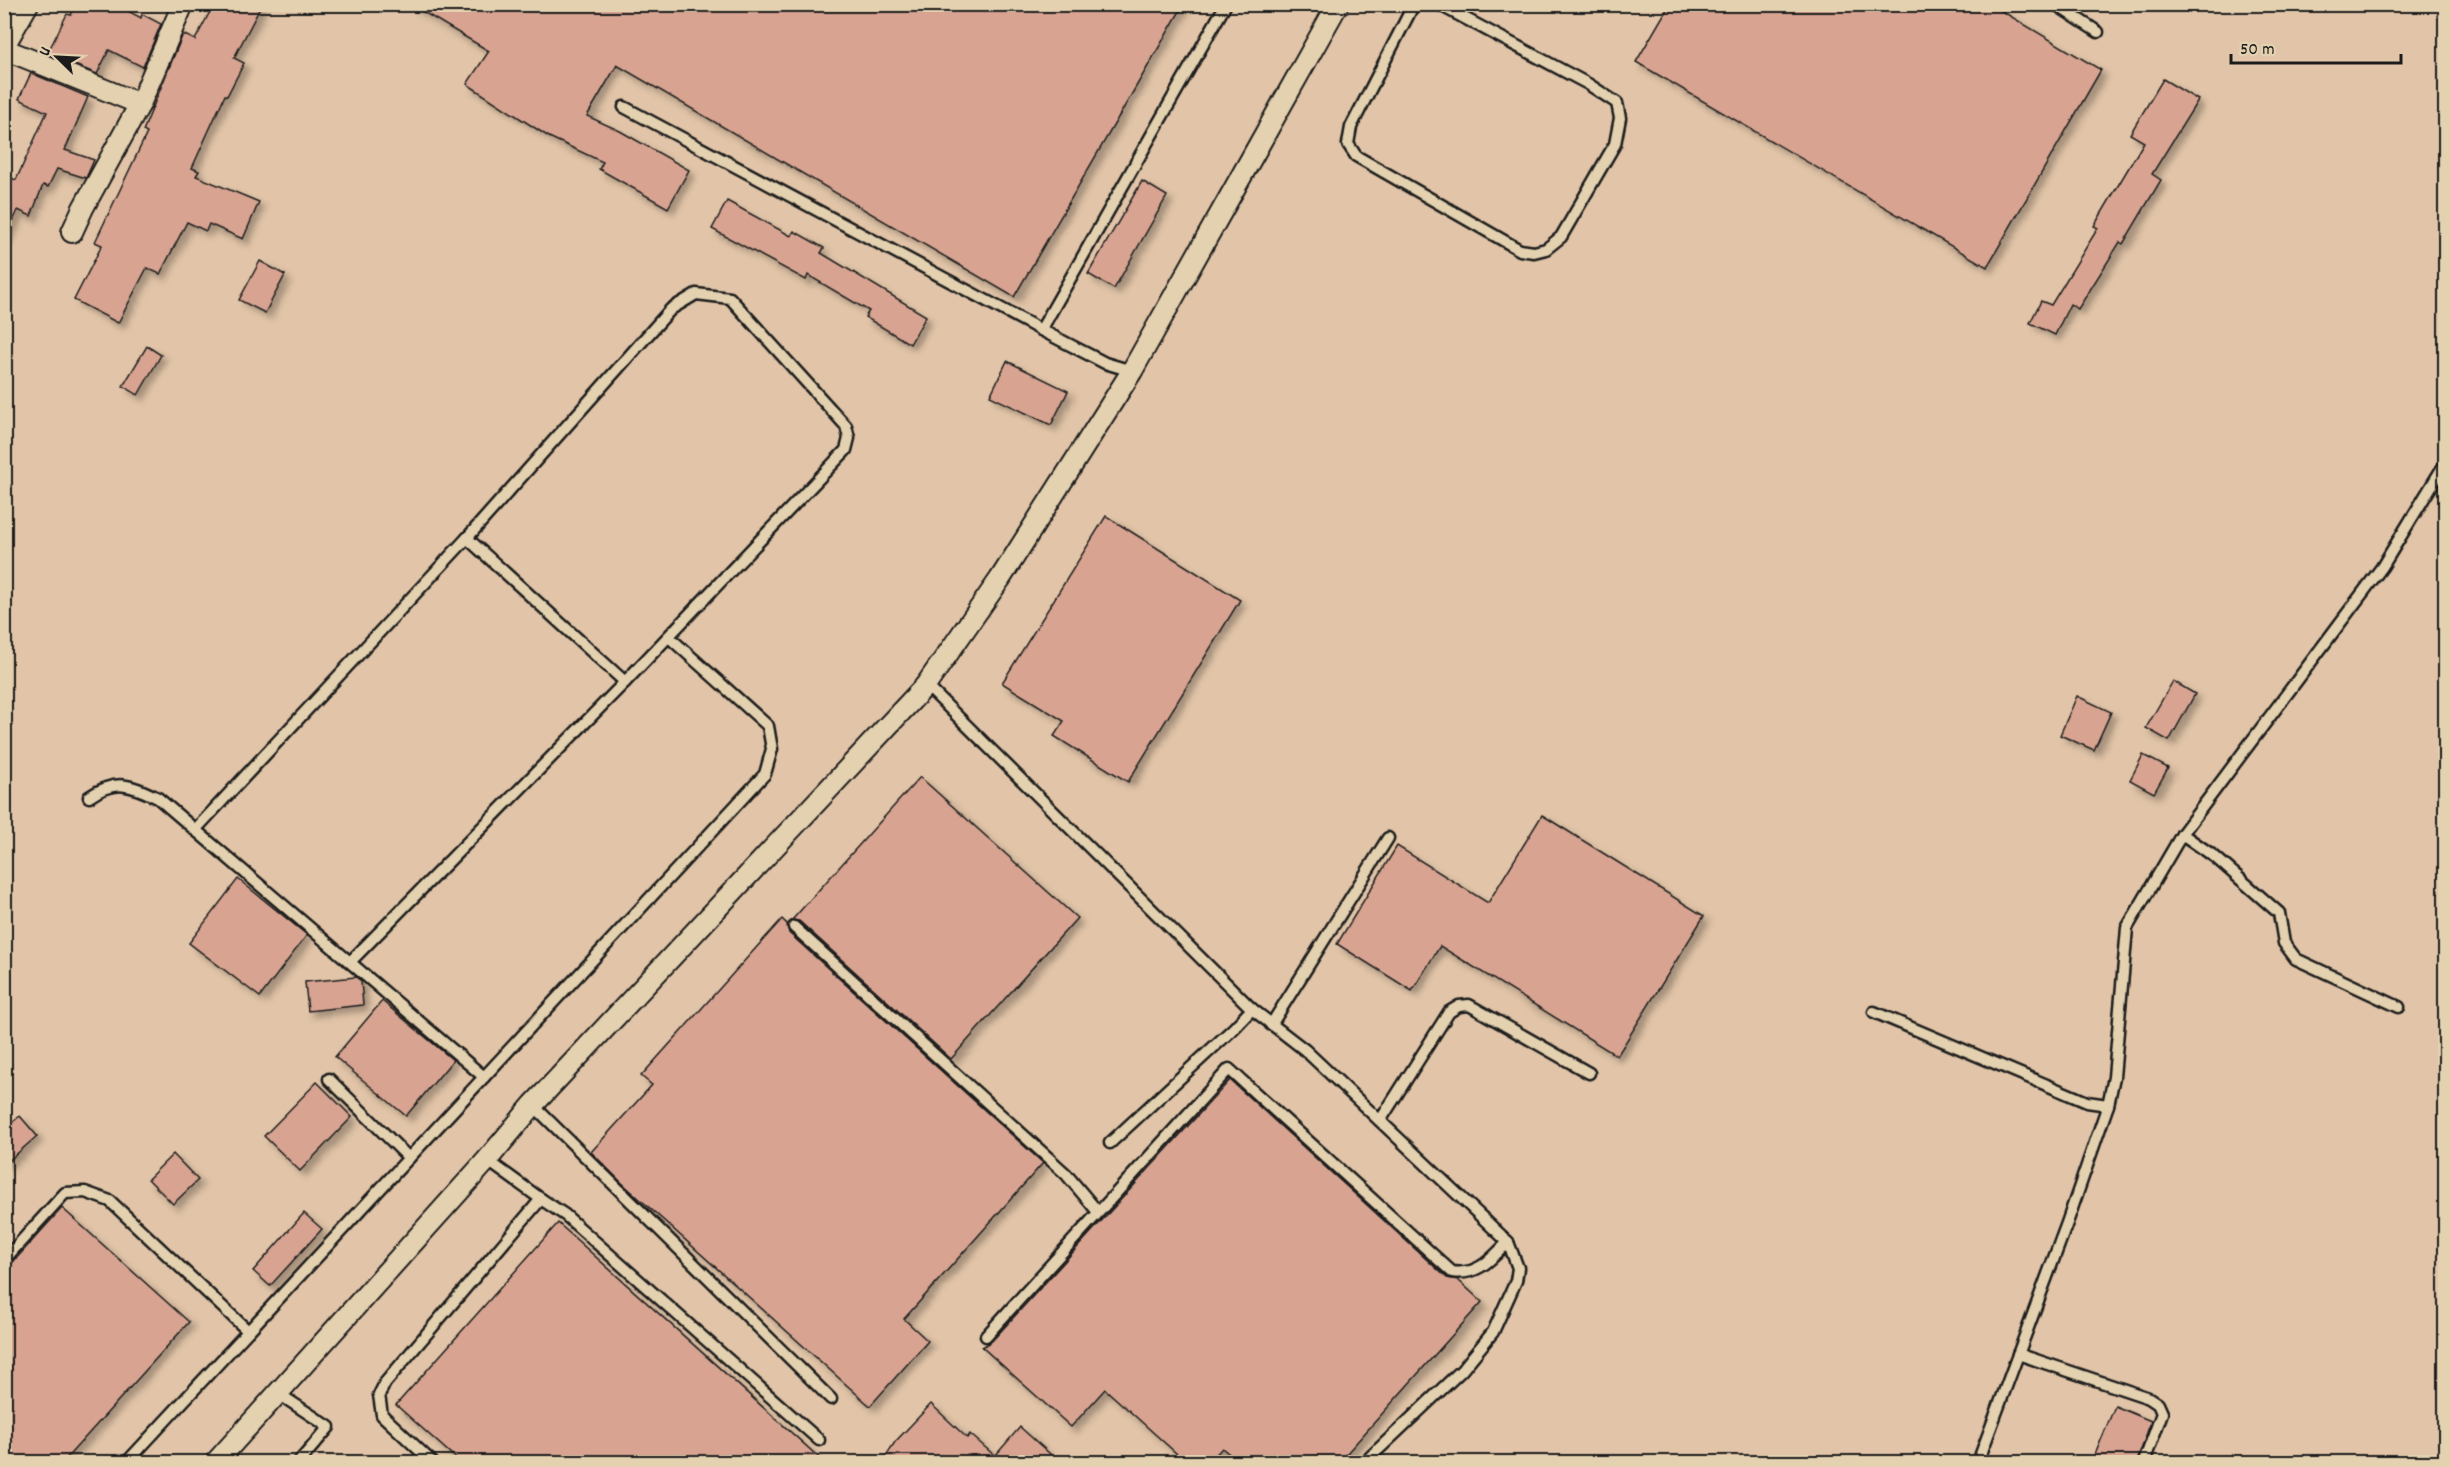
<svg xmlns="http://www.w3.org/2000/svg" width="2450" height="1467" font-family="Dekko,sans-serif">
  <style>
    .building { fill: #d8a491; stroke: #1c1c1c; stroke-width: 1.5; filter: url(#shadow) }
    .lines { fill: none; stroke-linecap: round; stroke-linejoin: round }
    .service-casing { stroke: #1c1c1c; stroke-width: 15 }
    .minor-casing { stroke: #1c1c1c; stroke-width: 24 }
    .service { stroke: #e3d1af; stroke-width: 10 }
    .minor { stroke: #e3d1af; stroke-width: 20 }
  </style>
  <defs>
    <filter id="shadow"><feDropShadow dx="5.5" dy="5.5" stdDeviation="3" flood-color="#0004"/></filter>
  </defs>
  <rect width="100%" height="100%" fill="#e2c5a8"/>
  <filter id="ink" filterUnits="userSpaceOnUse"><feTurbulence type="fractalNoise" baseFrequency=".0167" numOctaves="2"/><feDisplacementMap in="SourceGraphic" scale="12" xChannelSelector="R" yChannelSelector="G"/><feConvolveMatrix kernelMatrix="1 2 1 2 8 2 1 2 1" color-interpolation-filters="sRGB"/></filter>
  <g filter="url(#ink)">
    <!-- building -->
    <g class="building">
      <path d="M76,4H115L141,18L142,14L161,24L143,67L109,50L97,74L47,54L67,14L71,15Z"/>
      <path d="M214,4H262L234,58L244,63L227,96L225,95L192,168L199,171L196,176L259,202L243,239L209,224L206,231L187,222L160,274L147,268L118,323L74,300L102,245L95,242L147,133L143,131L183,34L195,40Z"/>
      <path d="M410,4H1184L1014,297L617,65L587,116L620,131L689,170L668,208L599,169L603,162L549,137L467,84L489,51Z"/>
      <path d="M1670,4H1990L2101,70L1987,267L1636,62Z"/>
      <path d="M31,73L88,97L65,150L94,160L86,178L57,169L48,187L43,185L31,216L18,210L4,241V175L16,180L47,112L19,99Z"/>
      <path d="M2163,79L2198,100L2152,174L2161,180L2123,244L2120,242L2078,309L2070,304L2055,335L2030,323L2041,301L2051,305L2098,228L2094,226L2144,142L2130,134Z"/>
      <path d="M1142,181L1167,196L1114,289L1088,274Z"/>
      <path d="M727,201L791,236L794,231L824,248L821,253L926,316L910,344L865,317L869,311L808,275L806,280L712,229Z"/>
      <path d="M260,261L285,275L265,313L239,300Z"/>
      <path d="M147,346L161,355L138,395L123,386Z"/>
      <path d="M1007,361L1068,391L1051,425L990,396Z"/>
      <path d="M1106,516L1240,600L1128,782L1054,736L1064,721L1002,683Z"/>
      <path d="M2173,681L2195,694L2169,741L2146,728Z"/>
      <path d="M2077,696L2111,712L2094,750L2060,735Z"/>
      <path d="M2143,755L2168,768L2154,793L2130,780Z"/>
      <path d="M920,777L1077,918L951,1059L799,921L792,920Z"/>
      <path d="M1542,815L1704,916L1617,1056L1440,946L1412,991L1337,944L1397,846L1488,903Z"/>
      <path d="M238,879L307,935L260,997L189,943Z"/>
      <path d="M782,919L787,924L789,933L1043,1163L904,1319L928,1341L870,1406L622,1183L591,1152L652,1085L641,1076Z"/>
      <path d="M356,977L361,981L363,1005L308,1011L305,982Z"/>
      <path d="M382,1001L453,1060L406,1116L335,1057Z"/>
      <path d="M1230,1080L1447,1278L1458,1280L1482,1302L1339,1462H1239L1222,1448L1209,1462H1186L1105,1389L1071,1427L982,1347L992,1341Z"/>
      <path d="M317,1082L352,1117L300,1171L264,1136Z"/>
      <path d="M20,1116L37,1136L4,1165V1129Z"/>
      <path d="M173,1154L198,1180L173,1204L148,1179Z"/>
      <path d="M62,1208L189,1322L63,1462H4V1272Z"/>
      <path d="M304,1213L322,1229L270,1286L253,1271Z"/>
      <path d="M558,1223L824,1462H460L396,1405Z"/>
      <path d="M931,1404L967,1438L970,1434L995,1456L1020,1427L1059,1462H882L895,1442Z"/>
      <path d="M2115,1406L2151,1421L2137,1462H2092Z"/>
    </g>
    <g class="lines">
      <defs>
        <g id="service">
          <path d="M1414,4L1351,127L1348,144L1356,156L1520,250L1534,252L1546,249L1561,237L1615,144L1620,118L1617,103L1588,84L1438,4"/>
          <path d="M2055,4L2098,32"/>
          <path d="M624,107L1041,330L1105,363L1132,371"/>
          <path d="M696,294L730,298L846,426L849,438L846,450L625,682L467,538L671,309Z"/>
          <path d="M1041,330L1226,4"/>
          <path d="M926,685L1252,1009L1305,1050L1508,1242L1518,1268L1516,1281L1493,1332L1462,1370L1365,1462"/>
          <path d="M89,797C117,778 130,785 158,798L484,1077"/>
          <path d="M195,830L467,538"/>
          <path d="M2182,834L2215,857L2279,913L2284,943L2296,959L2399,1007"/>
          <path d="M794,927L1066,1174L1098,1212"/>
          <path d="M350,962L625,682"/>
          <path d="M1874,1012L2087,1102L2108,1105"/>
          <path d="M1271,1025L1388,838"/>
          <path d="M329,1079L409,1158"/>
          <path d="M533,1105L831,1399"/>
          <path d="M1380,1121L1449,1012L1459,1006L1469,1005L1589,1073"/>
          <path d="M1110,1143L1234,1028L1252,1009"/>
          <path d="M541,1199L565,1215L819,1440"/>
          <path d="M4,1260L65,1193L85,1192L110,1201L248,1331"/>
          <path d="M986,1336L1229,1069L1452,1272C1478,1276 1491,1259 1508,1242"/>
          <path d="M2018,1354L2149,1398L2158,1404L2162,1413L2144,1462"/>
          <path d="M279,1394L329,1427L299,1462"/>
          <path d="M127,1462L765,774L772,749L768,726L669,637"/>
          <path d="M432,1462L382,1415L379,1395L385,1383L541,1199L487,1160"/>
          <path d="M1978,1462L2067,1223L2108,1105L2114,1077L2127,928L2182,834L2382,567L2446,462"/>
        </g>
        <g id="minor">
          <path d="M4,46L28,4"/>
          <path d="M4,49L140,104L183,4"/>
          <path d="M72,232L83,208L140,104"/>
          <path d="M216,1462L487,1160L533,1105L926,685L1000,579L1132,371L1338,4"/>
        </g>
      </defs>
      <!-- service casing -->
      <use href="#service" class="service-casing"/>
      <!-- minor casing -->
      <use href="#minor" class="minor-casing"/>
      <!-- service -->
      <use href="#service" class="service"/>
      <!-- minor -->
      <use href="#minor" class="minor"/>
    </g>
  </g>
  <!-- margin -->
  <rect width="2450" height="1467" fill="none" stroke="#e3d1af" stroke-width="24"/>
  <rect x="12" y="12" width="2426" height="1443" fill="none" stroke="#1c1c1c" stroke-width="2" filter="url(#ink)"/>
  <!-- north arrow -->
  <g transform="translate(57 57) rotate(294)" stroke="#e3d1af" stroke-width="4.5" paint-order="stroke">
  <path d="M0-4.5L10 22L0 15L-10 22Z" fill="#1c1c1c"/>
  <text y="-9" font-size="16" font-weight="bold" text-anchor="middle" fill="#1c1c1c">U</text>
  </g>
  <!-- scale -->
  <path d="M2231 54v9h170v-9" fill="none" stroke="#1c1c1c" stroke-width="3"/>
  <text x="2240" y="54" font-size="18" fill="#1c1c1c" stroke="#e3d1af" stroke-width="4.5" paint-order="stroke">50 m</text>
</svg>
